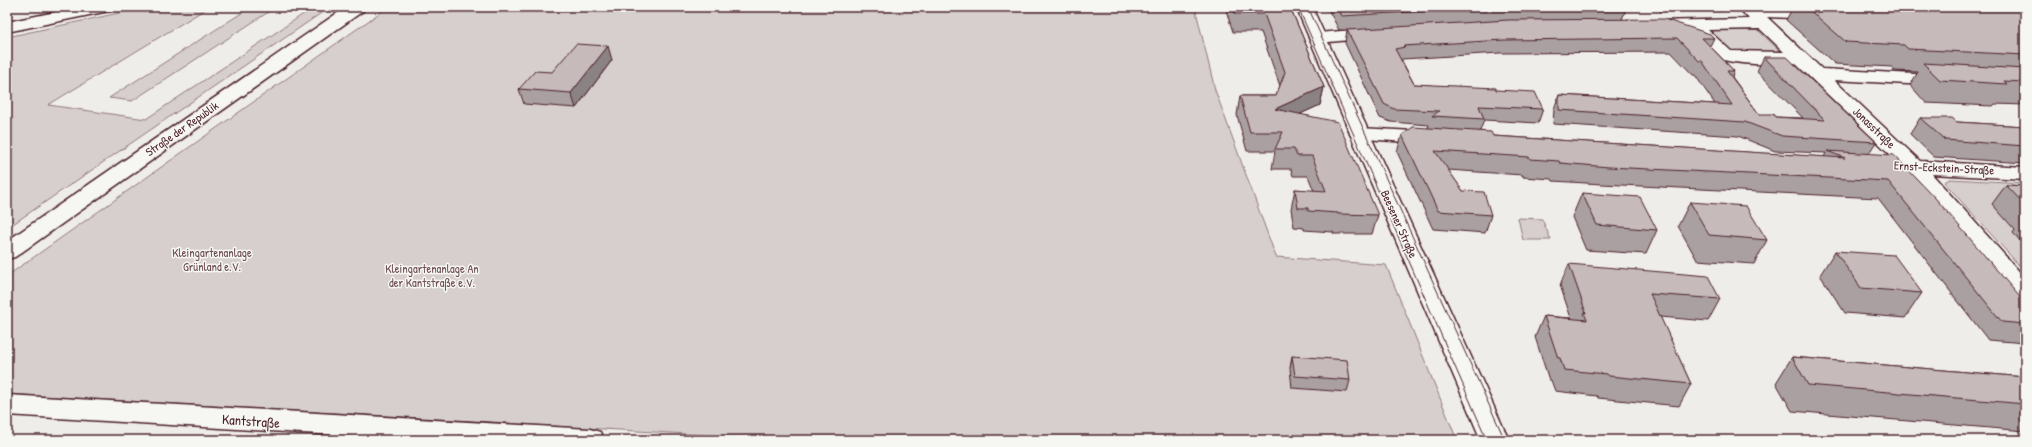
<svg xmlns="http://www.w3.org/2000/svg" width="2032" height="447" font-family="'Patrick Hand',sans-serif">
  <style>
    .green { fill: #d7cfce; stroke: #90777c }
    .lines { fill: none; stroke-linecap: round; stroke-linejoin: round }
    .minor-casing { stroke: #4a1f2b; stroke-width: 3 }
    .tertiary-casing { stroke: #4a1f2b; stroke-width: 3 }
    .minor { fill: #f6f6f2; fill-rule: evenodd }
    .tertiary { fill: #f6f6f2; fill-rule: evenodd }
    .tram { stroke: #4a1f2b; stroke-width: 1 }
    .wall { fill: #aaa0a1; stroke: #4a1f2b; fill-rule: evenodd }
    .shaded-wall { fill: #8b8283; stroke: #4a1f2b }
    .building { fill: #c6babb; stroke: #4a1f2b }
    .labels { text-anchor: middle; stroke-width: 3; stroke-linejoin: round; paint-order: stroke }
    .street-label { font-size: 12px; fill: #4a1f2b; stroke: #f6f6f2 }
    .park-label { font-size: 12px; fill: #6d4b54; stroke: #f6f6f2 }
    .near-street-label { font-size: 14px; fill: #4a1f2b; stroke: #f6f6f2 }
  </style>
  <rect width="100%" height="100%" fill="#efedea"/>
  <filter id="ink" filterUnits="userSpaceOnUse"><feTurbulence type="fractalNoise" baseFrequency=".025" numOctaves="2"/><feDisplacementMap in="SourceGraphic" scale="8" xChannelSelector="R" yChannelSelector="G"/><feConvolveMatrix kernelMatrix="1 2 1 2 8 2 1 2 1" color-interpolation-filters="sRGB"/></filter>
  <g filter="url(#ink)">
    <!-- green -->
    <g class="green">
      <path d="M147,7H209L48,105L146,119L314,7H330L13,224L7,223V37Z"/>
      <path d="M251,7H276L132,101L109,98Z"/>
      <path d="M388,7H1195L1215,90L1276,257L1386,265L1457,440H790L7,394V276Z"/>
      <path d="M1704,29L1754,30L1759,31L1782,53L1731,54Z"/>
      <path d="M1950,179L2025,183V272L1944,182Z"/>
      <path d="M1518,218L1542,219L1551,240H1523Z"/>
    </g>
    <g class="lines">
      <defs>
        <g id="minor">
          <path d="M80,7H112L110,11L104,12L7,32V22Z"/>
          <path d="M1738,7L1825,10L1827,14L1825,18L1819,19L1767,17L1822,69L1951,76L1953,80L1951,84L1944,86L1834,80L1920,161L2025,167V179L1932,174L2025,278V301L2017,299L1908,172L1867,168L1864,164L1867,160L1874,158L1895,159L1795,63C1770,65 1743,65 1719,59L1688,31L1648,30L1645,26L1648,22L1654,21L1749,19ZM1760,29L1784,52L1731,51L1708,30Z"/>
          <path d="M1376,28L1382,29L1385,33L1382,37L1318,43L1312,42L1309,38L1312,34L1318,33Z"/>
          <path d="M1360,128L1432,132L1439,134L1442,138L1439,142L1432,144L1353,138L1350,134L1353,130Z"/>
          <path d="M7,395L590,429L600,432L604,440H416L7,415Z"/>
        </g>
        <g id="tertiary">
          <path d="M346,7H365L363,11L15,257L7,259V241Z"/>
          <path d="M1296,7H1312L1509,440H1481Z"/>
        </g>
      </defs>
      <!-- minor casing -->
      <use href="#minor" class="minor-casing"/>
      <!-- tertiary casing -->
      <use href="#tertiary" class="tertiary-casing"/>
      <!-- minor -->
      <use href="#minor" class="minor"/>
      <!-- tertiary -->
      <use href="#tertiary" class="tertiary"/>
      <!-- tram -->
      <g class="tram">
        <path d="M1298,7L1487,440"/>
        <path d="M1308,7L1505,440"/>
      </g>
    </g>
    <!-- wall -->
    <g class="wall">
      <path d="M1225,7H1290L1324,87L1320,105L1300,114L1378,215L1372,234H1334L1333,232L1304,230V228L1294,227L1291,209L1295,189L1314,191L1308,176H1293L1291,169H1272L1275,151H1247L1237,115L1240,96H1276L1280,86L1261,32H1233Z"/>
      <path d="M1327,7H1627L1622,19L1714,38L1710,46L1734,71L1732,77L1759,114L1775,117L1803,118L1757,71L1764,57L1876,142L1869,153L2025,303V343L1988,340L1878,198L1602,184L1553,181L1552,179L1523,177V175L1448,170L1463,191L1491,215L1485,233L1433,229L1397,152L1402,135L1428,128L1429,125L1391,122L1380,118L1345,43L1347,30H1339ZM1671,52L1693,75H1695L1715,104L1559,95L1554,109L1553,124L1738,136L1775,151L1826,153L1824,157L1493,136L1480,131L1484,120L1538,123L1543,109L1496,90L1414,84L1402,61V59L1500,53Z"/>
      <path d="M1656,7H1724L1722,11H1660Z"/>
      <path d="M1786,7H2025V105L1995,104L1993,106L1926,103L1910,85L1918,72L1895,71L1892,67L1835,64L1786,20L1793,7Z"/>
      <path d="M612,60L576,108L524,104L519,89L552,72Z"/>
      <path d="M1920,118L1957,122L2025,126V163L1934,157L1910,134Z"/>
      <path d="M2006,185L2025,186V246L2013,233L2015,230L1992,204Z"/>
      <path d="M1582,193L1657,230L1646,254L1586,250L1572,217Z"/>
      <path d="M1690,202L1767,240L1754,264L1697,260L1678,226Z"/>
      <path d="M1835,251L1922,293L1905,318L1845,313L1820,275Z"/>
      <path d="M1569,264L1720,299L1708,321L1660,317L1691,384L1679,406L1598,398L1597,396L1555,391L1551,380H1549L1535,337L1544,316L1571,318L1560,285Z"/>
      <path d="M1292,356L1350,380L1347,392L1292,388L1290,368Z"/>
      <path d="M1792,357L2025,377V431L1792,411L1776,383Z"/>
    </g>
    <!-- shaded-wall -->
    <g class="shaded-wall">
      <path d="M608,46L612,60L576,108L571,93Z"/>
      <path d="M1324,87L1320,105L1272,127L1275,109Z"/>
    </g>
    <!-- building -->
    <g class="building">
      <path d="M1233,7H1290L1324,87L1275,109L1338,122L1378,215L1338,214V213L1308,211V208H1298L1295,189L1326,191L1312,156H1297L1294,149H1275L1283,132H1250L1240,96H1276L1285,72L1264,14H1235Z"/>
      <path d="M1337,7H1498L1341,16Z"/>
      <path d="M1806,7H2025V55L1908,49L1904,45L1846,42Z"/>
      <path d="M1664,19L1710,34L1714,38H1702L1734,71H1727L1759,114H1773L1775,117L1825,120L1764,57H1787L1876,142L1782,136L1745,122L1559,110V95L1732,105L1702,61H1699L1677,38L1504,40L1403,46L1405,47L1395,49L1414,84L1496,88V90L1535,92L1543,109L1479,106L1484,119L1432,116L1439,111L1394,109L1384,104L1347,30L1508,20Z"/>
      <path d="M576,44L608,46L571,93L519,89L535,71L552,72Z"/>
      <path d="M1923,63L2025,69V82L2004,81L2007,84L1940,80Z"/>
      <path d="M1920,118H1952L1957,122L2025,126V146L1945,140Z"/>
      <path d="M1413,127L1491,132L1493,136L1845,158L1827,151L1894,155L1937,200L2025,303V324L2002,322L1888,181L1609,167L1560,163L1559,161L1530,159L1529,157L1435,151L1463,191L1484,192L1491,215L1438,211L1402,135Z"/>
      <path d="M2006,185L2025,186V205Z"/>
      <path d="M1582,193L1640,197L1657,230L1597,225Z"/>
      <path d="M1690,202L1746,206L1767,240L1709,235Z"/>
      <path d="M1835,251L1894,255L1922,293L1861,288Z"/>
      <path d="M1569,264L1708,276L1720,299L1650,294L1691,384L1609,376L1607,374L1564,370L1560,358H1558L1544,316L1587,320L1584,313H1586Z"/>
      <path d="M1292,356L1347,360L1350,380L1295,376Z"/>
      <path d="M1792,357L2025,377V404L1808,385Z"/>
      <path d="M459,436L512,440H457Z"/>
    </g>
  </g>
  <g class="labels">
    <!-- street labels -->
    <g class="street-label">
      <text transform="translate(1874 128) rotate(44)" y="4">Jonasstraße</text>
      <text transform="translate(182 129) rotate(-35)" y="4">Straße der Republik</text>
      <text transform="translate(1944 168) rotate(3)" y="4">Ernst-Eckstein-Straße</text>
      <text transform="translate(1399 224) rotate(66)" y="4">Beesener Straße</text>
    </g>
    <!-- park labels -->
    <g class="park-label">
      <text x="212" y="257">Kleingartenanlage<tspan x="212" dy="14">Grünland e.V.</tspan></text>
      <text x="432" y="273">Kleingartenanlage An<tspan x="432" dy="14">der Kantstraße e.V.</tspan></text>
    </g>
    <!-- near-street labels -->
    <g class="near-street-label">
      <text transform="translate(251 421) rotate(4)" y="5">Kantstraße</text>
    </g>
  </g>
  <!-- margin -->
  <rect width="2032" height="447" fill="none" stroke="#f6f6f2" stroke-width="24"/>
  <rect x="12" y="12" width="2008" height="423" fill="none" stroke="#4a1f2b" stroke-width="1.5" filter="url(#ink)"/>
</svg>
